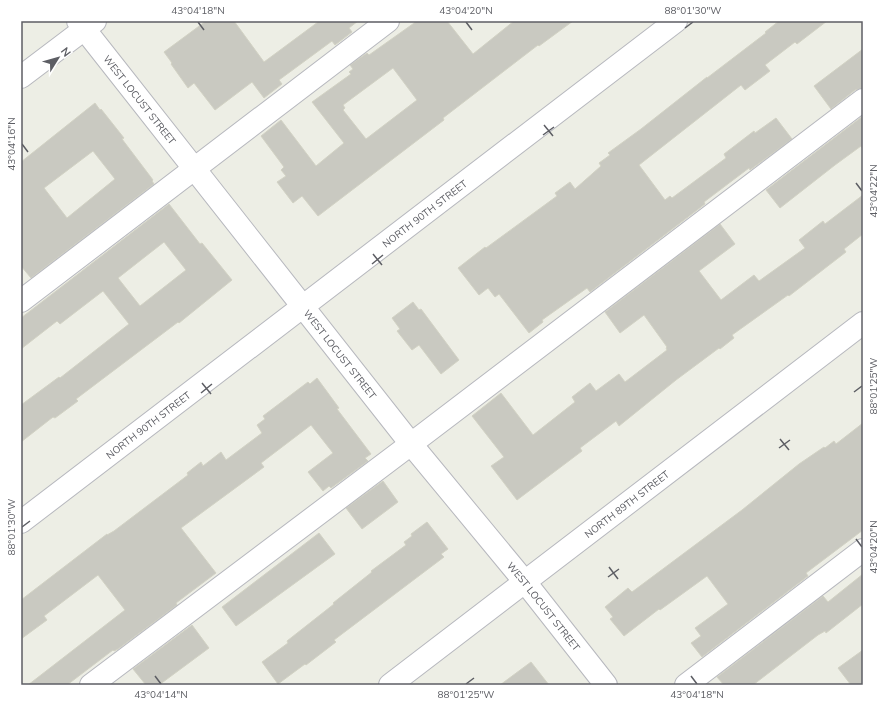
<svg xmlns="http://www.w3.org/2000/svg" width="884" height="706" font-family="Mulish,sans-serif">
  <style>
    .building { fill: #c9c9c1; stroke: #d2d2c4; fill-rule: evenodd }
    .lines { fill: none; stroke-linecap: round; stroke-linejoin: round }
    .minor-casing { stroke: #b7b8be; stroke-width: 24 }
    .minor { stroke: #fff; stroke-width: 22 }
    .ticks { fill: none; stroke: #5d5e64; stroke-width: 1.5 }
    .labels { text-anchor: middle; stroke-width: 3; stroke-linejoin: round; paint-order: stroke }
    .street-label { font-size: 10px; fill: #5d5e64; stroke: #fff }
    .neatline { fill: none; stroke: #5d5e64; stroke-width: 1.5 }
    .ticks-label { font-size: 10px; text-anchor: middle; fill: #5d5e64 }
  </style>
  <rect width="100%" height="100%" fill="#edeee5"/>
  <!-- building -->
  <g class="building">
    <path d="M206,21H234L264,62L318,22L317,21H358L349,28L352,32L335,45L332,41L279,80L282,84L264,98L252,82L215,110L194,83L188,88L171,64L172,63L164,52Z"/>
    <path d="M417,21H447L473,54L514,21H573L539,46L538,45L443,118L444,120L318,216L302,196L293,203L277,182L286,176L281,170L284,167L261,136L281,120L316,166L344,143L312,102L351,74L349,72L353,69L350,65L367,53L369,55ZM393,68L417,100L366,139L343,110L345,108L343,105Z"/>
    <path d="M779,21H827L797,44L795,42L765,65L770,71L745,90L741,85L639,165L665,200L670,196L672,198L726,158L724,154L754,131L755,133L776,118L792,139L750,170L749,168L704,202L705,204L590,292L587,288L542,320L543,322L529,333L499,294L495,297L488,288L479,295L458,268L485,247L486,248L557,196L555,193L570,182L575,189L601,166L599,163L610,155L608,153L641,129L707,77V78L766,33L765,32Z"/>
    <path d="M863,49V88L855,90L831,109L814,86Z"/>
    <path d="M95,103L100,110L101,109L124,138L122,139L153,180L152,181L154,184L31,278L21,266V162ZM93,151L115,179L67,218L44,188Z"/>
    <path d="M863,116V149L861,146L835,165L780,208L766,190Z"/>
    <path d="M863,195V234L844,249L846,252L789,296L788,295L732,335L734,338L720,349L719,348L676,380L619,426L616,421L580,448L582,451L517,500L491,466L504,457L472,416L501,393L533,435L575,402L572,397L590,383L596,391L619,374L625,382L667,350L666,348L667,347L644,315L620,333L605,312L720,224L735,244L699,271L721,300L754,275L759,281L805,248L799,240L823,221L825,224Z"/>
    <path d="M169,204L200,244L202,243L232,280L179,323L178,322L76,399L78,401L55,418L53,417L21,442V405L59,377L60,378L129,324L103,291L60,324L57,321L21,349V318ZM164,242L186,270L140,306L118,278Z"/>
    <path d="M413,302L419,310L421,309L459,360L441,374L419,345L412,350L397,331L400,329L392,318Z"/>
    <path d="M317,378L339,408L337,409L371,454L365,458L368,461L331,488L329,486L323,491L308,472L333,453L311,425L261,463L264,467L181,528L216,573L176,603L177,605L118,649L114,651L113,650L67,685H28L125,610L98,575L44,616L47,620L21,639V600L107,534V535L114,531L188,475L187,473L201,462L203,466L221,452L226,460L262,433L257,425L265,419L263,416L308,382L310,384Z"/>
    <path d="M863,423V530L806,573L808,576L702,657L691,643L701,636L695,628L728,604L707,576L660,610L659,609L624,636L610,619L613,617L605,607L628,588L632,592L742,510L799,464L824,447L825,448L834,441L836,444Z"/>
    <path d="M383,481L398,502L362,529L346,508Z"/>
    <path d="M427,522L448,549L441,554L444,557L334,640L336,642L306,665L305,664L278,684L262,662L288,643L287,641L334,604L333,603L372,572L371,571L406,545L404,542L412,536L411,534Z"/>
    <path d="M319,533L335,554L236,626L222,607Z"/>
    <path d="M863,574V604L826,633L825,631L818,635L753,685H724L717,677L823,596L828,602Z"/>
    <path d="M192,625L209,648L159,685H146L133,669Z"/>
    <path d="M863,650V685H851L838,668Z"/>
    <path d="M531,662L549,685H500Z"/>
  </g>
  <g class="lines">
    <defs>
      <g id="minor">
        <path id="s1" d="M78,21L411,444L525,582L606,685"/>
        <path d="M21,77L95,21"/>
        <path d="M21,301L388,21"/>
        <path id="s2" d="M21,522L676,21"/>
        <path d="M91,685L411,444L863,100"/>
        <path id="s3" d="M390,685L863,323"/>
        <path d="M686,685L863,550"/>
      </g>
    </defs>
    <!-- minor casing -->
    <use href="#minor" class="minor-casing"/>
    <!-- minor -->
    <use href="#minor" class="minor"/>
  </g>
  <!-- ticks -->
  <path class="ticks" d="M198,22L204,30M466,22L472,30M685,28L693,22M544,125L553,136M543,135L554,127M22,144L28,152M856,183L862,191M373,254L382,265M372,264L383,255M202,383L211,394M854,392L862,386M201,393L212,384M780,439L789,450M779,448L790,440M22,527L30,521M856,539L862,547M609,567L618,579M608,577L619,569M155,676L161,684M691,676L697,684M466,684L474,678"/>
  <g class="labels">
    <!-- street labels -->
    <g class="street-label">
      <text dy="4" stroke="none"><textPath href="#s1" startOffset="100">WEST LOCUST STREET</textPath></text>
      <text dy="4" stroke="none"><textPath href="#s2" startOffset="508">NORTH 90TH STREET</textPath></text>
      <text dy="4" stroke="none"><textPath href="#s1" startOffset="424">WEST LOCUST STREET</textPath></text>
      <text dy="4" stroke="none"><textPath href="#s2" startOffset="160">NORTH 90TH STREET</textPath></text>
      <text dy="4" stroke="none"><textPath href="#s3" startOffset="298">NORTH 89TH STREET</textPath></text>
      <text dy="4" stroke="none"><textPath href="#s1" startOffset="748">WEST LOCUST STREET</textPath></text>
    </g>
  </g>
  <!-- border -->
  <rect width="884" height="706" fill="none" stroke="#ffffff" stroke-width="44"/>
  <!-- north arrow -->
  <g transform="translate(58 58) rotate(53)" stroke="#ffffff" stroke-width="3" paint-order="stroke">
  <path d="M0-3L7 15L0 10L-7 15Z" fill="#5d5e64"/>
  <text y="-6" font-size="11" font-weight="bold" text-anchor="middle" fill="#5d5e64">N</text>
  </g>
  <rect x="22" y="22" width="840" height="662" class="neatline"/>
  <g class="ticks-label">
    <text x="198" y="14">43°04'18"N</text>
    <text x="466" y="14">43°04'20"N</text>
    <text x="693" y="14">88°01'30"W</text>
    <text transform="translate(11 144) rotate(-90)" y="4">43°04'16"N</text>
    <text transform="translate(873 191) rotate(-90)" y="4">43°04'22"N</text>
    <text transform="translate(873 386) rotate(-90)" y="4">88°01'25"W</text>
    <text transform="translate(11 527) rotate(-90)" y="4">88°01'30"W</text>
    <text transform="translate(873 547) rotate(-90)" y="4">43°04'20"N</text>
    <text x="161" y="698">43°04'14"N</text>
    <text x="466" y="698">88°01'25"W</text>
    <text x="697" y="698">43°04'18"N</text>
  </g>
</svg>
